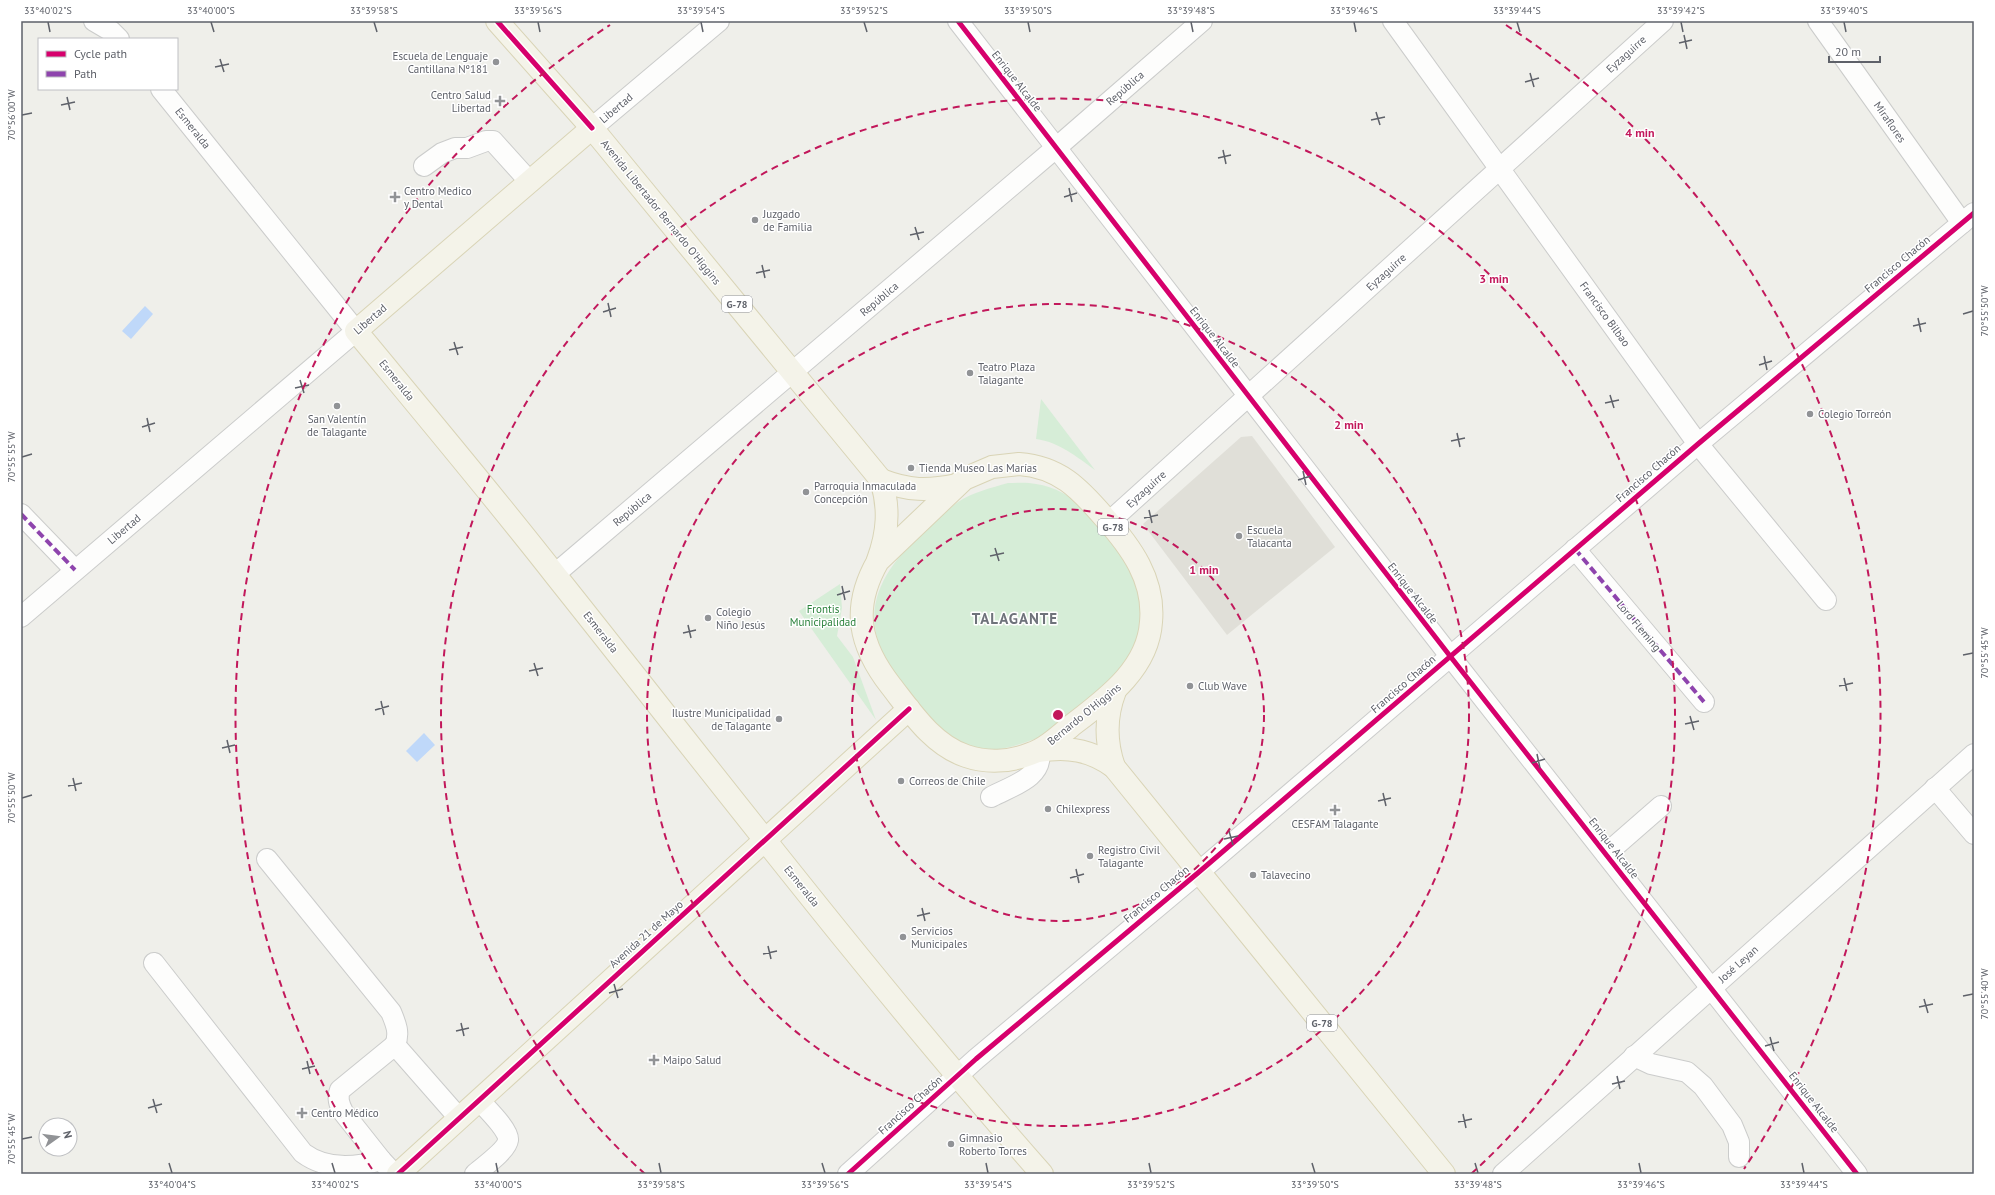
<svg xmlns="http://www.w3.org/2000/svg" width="1995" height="1195" font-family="'PT Sans',sans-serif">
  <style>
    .education { fill: #e0dfd8 }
    .green { fill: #d6edd7 }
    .water { fill: #bfd8f9 }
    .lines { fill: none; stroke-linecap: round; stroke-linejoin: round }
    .minor-casing { stroke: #cbcccb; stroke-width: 22 }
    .major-casing { stroke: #d9d4b6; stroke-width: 24 }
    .minor { stroke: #fdfdfc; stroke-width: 20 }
    .major { stroke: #f4f3e9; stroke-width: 22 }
    .quiet { stroke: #8e44ad; stroke-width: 4; stroke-dasharray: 8 4; stroke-linecap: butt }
    .cycleway-casing { stroke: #fff; stroke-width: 8 }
    .cycleway { stroke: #d6006c; stroke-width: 5 }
    .ticks { fill: none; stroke: #5e6169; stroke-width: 1.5 }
    .ring { fill: none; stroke: #c2185b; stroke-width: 2; stroke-dasharray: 7 5 }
    .poi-dot { fill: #919396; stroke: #fff; stroke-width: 1.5 }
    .labels { text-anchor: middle; stroke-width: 3; stroke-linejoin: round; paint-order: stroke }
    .shield { fill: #fff; stroke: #8e9096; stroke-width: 1 }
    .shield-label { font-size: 10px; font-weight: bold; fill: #5e6169 }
    .street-label { font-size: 11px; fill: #5e6169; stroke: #fff }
    .poi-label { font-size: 11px; fill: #5e6169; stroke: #fff; text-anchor: start }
    .park-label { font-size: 11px; fill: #2b823c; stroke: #fff }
    .district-label { font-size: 15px; font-weight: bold; letter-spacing: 1px; fill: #6f737b; stroke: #fff }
    .centre { fill: #c2185b; stroke: #fff; stroke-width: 2 }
    .ring-label { font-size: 12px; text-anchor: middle; font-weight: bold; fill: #c2185b; stroke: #fff; stroke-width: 3; stroke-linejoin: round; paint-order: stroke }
    .neatline { fill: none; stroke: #5e6169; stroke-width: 1.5 }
    .ticks-label { font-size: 10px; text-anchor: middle; fill: #5e6169 }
  </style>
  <rect width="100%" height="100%" fill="#efefea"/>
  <!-- education -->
  <path class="education" d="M1252,436L1335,547L1227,635L1143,524L1241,437Z"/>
  <!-- green -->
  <g class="green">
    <path d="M1041,399L1095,470C1077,457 1059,442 1036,439Z"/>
    <path d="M1008,483C1017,483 1027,482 1036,484C1066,488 1094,513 1110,537C1126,562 1145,588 1142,619C1139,658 1119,672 1093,696C1082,706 1070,721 1057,728C1039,739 999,754 979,749C951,741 928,719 913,697C904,684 886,663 881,649C860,599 892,560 927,529C937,520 947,510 958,502C973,492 991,488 1008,483Z"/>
    <path d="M840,584L842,608L837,636L853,657L876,720L799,611Z"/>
  </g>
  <!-- water -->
  <g class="water">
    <path d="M145,306L153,314L131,339L122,331Z"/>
    <path d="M424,733L435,745L417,762L406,751Z"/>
  </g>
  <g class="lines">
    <defs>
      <g id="minor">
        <path d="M94,21L111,31L119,39"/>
        <path d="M958,21L1450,656L1857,1174"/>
        <path d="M1393,21L1698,444L1826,600"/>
        <path d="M1818,21L1962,223"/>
        <path d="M592,128L719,21"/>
        <path d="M424,166L442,153L455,148H467L486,141H493L530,182"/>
        <path d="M21,514L75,570"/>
        <path d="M1109,522L1663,21"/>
        <path d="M1575,549L1704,702"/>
        <path d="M555,574L1064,141L1202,21"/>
        <path d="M21,617L356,331L161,89"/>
        <path d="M1935,788L1974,834"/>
        <path d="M991,797C1011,786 1044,778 1039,751"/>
        <path d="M1606,854L1661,806"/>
        <path d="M267,859L391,1012C396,1024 400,1033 395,1045"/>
        <path d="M154,963L303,1153C326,1170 355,1168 381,1160L394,1174"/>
        <path d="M1634,1056L1651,1064L1687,1072L1703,1086L1732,1125L1739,1142V1157"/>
        <path d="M381,1160L343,1112C339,1104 337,1098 340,1090L395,1045L459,1118"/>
        <path d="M475,1174C483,1167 507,1150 508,1140C510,1131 485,1107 479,1100"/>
        <path d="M848,1174L976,1059L1199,872L1698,444L1974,213"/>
        <path d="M1503,1174L1974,754"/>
      </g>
      <g id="major">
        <path d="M497,21L592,128L881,480C890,508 888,533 878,560"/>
        <path d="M592,128L356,331C423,412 491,493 556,576C716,777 872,981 1042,1174"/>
        <path d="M1019,464C1059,467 1079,488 1104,517C1131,547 1155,580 1151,622C1148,669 1106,699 1071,726C1058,737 1045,749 1030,754C1010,762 986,763 966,756C933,745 912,713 891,686C859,645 851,608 878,561L964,479L992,467Z"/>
        <path d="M881,480C909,491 928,491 957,485"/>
        <path d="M1039,751C1067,746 1091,750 1114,767L1444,1174"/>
        <path d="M1114,767C1105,741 1105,717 1115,691"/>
        <path d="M398,1174L909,709"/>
      </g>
    </defs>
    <!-- minor casing -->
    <use href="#minor" class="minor-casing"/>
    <!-- major casing -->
    <use href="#major" class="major-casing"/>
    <!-- minor -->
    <use href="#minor" class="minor"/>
    <!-- major -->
    <use href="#major" class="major"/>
    <!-- quiet -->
    <g class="quiet">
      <path d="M21,514L75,570"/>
      <path d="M1575,549L1704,702"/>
    </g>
    <defs>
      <g id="cycleway">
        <path d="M497,21L592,128"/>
        <path d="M958,21L1450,656L1857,1174"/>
        <path d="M398,1174L909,709"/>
        <path d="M848,1174L976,1059L1199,872L1698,444L1974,213"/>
      </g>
    </defs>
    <!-- cycleway casing -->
    <use href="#cycleway" class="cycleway-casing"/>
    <!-- cycleway -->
    <use href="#cycleway" class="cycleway"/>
  </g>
  <!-- ticks -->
  <path class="ticks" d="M48,22L50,32M211,22L214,32M374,22L377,32M538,22L540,32M701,22L703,32M864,22L867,32M1028,22L1030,32M1191,22L1193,32M1354,22L1356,32M1517,22L1520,32M1681,22L1683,32M1844,22L1846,32M1684,35L1687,49M1679,43L1692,40M220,59L224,72M215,67L229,64M1530,73L1534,87M1525,82L1539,78M67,97L70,110M61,105L75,102M1376,112L1380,125M22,115L32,113M1371,120L1385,117M1223,150L1226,164M1218,158L1231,155M1069,188L1072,202M1064,197L1077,193M915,227L919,240M910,235L924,232M762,265L765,278M756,273L770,270M608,303L611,317M603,312L616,308M1963,314L1973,311M1918,318L1921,332M1913,326L1926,323M454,342L458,355M449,350L463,347M1764,356L1767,370M1759,365L1772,361M300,380L304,393M295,388L309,385M1610,395L1614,408M1605,403L1619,400M147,418L150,432M142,427L155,423M1457,433L1460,447M1451,441L1465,438M22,457L32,454M1303,471L1306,485M1298,480L1311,476M1149,510L1152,523M1144,518L1158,515M995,548L999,561M990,556L1004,553M842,586L845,600M837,595L850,591M688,625L691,638M683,633L696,630M1963,655L1973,653M534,663L538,676M529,671L543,668M1844,678L1847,691M1839,686L1853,683M381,701L384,715M375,710L389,706M1690,716L1694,730M1685,724L1699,721M227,740L230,753M222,748L235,745M1537,754L1540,768M1532,763L1545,759M73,778L76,791M68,786L82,783M1383,793L1386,806M22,798L32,795M1378,801L1391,798M1229,831L1233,845M1224,839L1238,836M1076,869L1079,883M1070,878L1084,874M922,908L925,921M917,916L930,913M768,946L771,959M763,954L777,951M614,984L618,998M609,993L623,989M1963,996L1973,994M1924,999L1928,1013M1919,1007L1933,1004M461,1023L464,1036M456,1031L469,1028M1770,1037L1774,1051M1765,1046L1779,1042M307,1061L310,1074M302,1069L315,1066M1617,1076L1620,1089M1612,1084L1625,1081M153,1099L157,1113M148,1108L162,1104M1463,1114L1466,1128M1458,1122L1472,1119M22,1139L32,1137M169,1163L172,1173M332,1163L335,1173M496,1163L498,1173M659,1163L661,1173M822,1163L825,1173M986,1163L988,1173M1149,1163L1151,1173M1312,1163L1315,1173M1475,1163L1478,1173M1639,1163L1641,1173M1802,1163L1804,1173"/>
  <!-- distance rings -->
  <g class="ring">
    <circle cx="1058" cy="715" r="206"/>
    <circle cx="1058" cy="715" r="411"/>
    <path d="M645 1174A617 617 0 1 1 1471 1174"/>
    <path d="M372 1169A823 823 0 0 1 610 25M1506 25A823 823 0 0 1 1744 1169"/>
  </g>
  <!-- markers -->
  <g class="poi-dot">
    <circle cx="496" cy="62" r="4"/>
    <path d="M498 95h4v4h4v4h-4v4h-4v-4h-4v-4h4z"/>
    <path d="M393 191h4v4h4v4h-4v4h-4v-4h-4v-4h4z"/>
    <circle cx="755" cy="220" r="4"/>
    <circle cx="970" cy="373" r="4"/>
    <circle cx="337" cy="406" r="4"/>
    <circle cx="1810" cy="414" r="4"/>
    <circle cx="911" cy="468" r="4"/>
    <circle cx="806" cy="492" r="4"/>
    <circle cx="1239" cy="536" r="4"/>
    <circle cx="708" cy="618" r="4"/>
    <circle cx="1190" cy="686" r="4"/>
    <circle cx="779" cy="719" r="4"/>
    <circle cx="901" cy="781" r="4"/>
    <circle cx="1048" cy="809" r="4"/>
    <path d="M1333 804h4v4h4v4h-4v4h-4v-4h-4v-4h4z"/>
    <circle cx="1090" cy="856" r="4"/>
    <circle cx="1253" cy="875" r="4"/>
    <circle cx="903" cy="937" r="4"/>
    <path d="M652 1054h4v4h4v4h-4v4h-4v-4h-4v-4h4z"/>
    <path d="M300 1107h4v4h4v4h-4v4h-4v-4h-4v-4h4z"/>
    <circle cx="951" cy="1144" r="4"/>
  </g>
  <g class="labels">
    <!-- shield labels -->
    <g class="shield">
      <rect x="722" y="296" width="30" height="16" rx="3"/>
      <rect x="1098" y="519" width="30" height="16" rx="3"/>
      <rect x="1307" y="1015" width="30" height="16" rx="3"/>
    </g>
    <g class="shield-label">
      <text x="737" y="308">G-78</text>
      <text x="1113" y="531">G-78</text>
      <text x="1322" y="1027">G-78</text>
    </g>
    <!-- street labels -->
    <g class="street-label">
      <text transform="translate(1626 54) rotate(-42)" y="4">Eyzaguirre</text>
      <text transform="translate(1017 81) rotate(52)" y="4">Enrique Alcalde</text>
      <text transform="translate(1125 88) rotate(-41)" y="4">República</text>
      <text transform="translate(616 108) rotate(-40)" y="4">Libertad</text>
      <text transform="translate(1890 122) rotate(55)" y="4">Miraflores</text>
      <text transform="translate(193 128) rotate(51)" y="4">Esmeralda</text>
      <text transform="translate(661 212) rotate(51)" y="4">Avenida Libertador Bernardo O'Higgins</text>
      <text transform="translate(1897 264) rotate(-40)" y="4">Francisco Chacón</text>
      <text transform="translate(1386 272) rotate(-42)" y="4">Eyzaguirre</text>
      <text transform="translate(879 299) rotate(-40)" y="4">República</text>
      <text transform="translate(1605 314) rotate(54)" y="4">Francisco Bilbao</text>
      <text transform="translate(370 319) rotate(-41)" y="4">Libertad</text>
      <text transform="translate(1215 337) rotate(52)" y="4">Enrique Alcalde</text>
      <text transform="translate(397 380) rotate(51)" y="4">Esmeralda</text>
      <text transform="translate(1648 473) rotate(-41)" y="4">Francisco Chacón</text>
      <text transform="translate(1146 489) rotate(-42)" y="4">Eyzaguirre</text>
      <text transform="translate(632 509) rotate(-40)" y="4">República</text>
      <text transform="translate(124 529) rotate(-40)" y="4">Libertad</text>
      <text transform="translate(1413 593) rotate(52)" y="4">Enrique Alcalde</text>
      <text transform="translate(1639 626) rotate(50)" y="4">Lord Fleming</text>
      <text transform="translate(601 632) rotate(52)" y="4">Esmeralda</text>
      <text transform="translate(1403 684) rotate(-41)" y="4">Francisco Chacón</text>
      <text transform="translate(1084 714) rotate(-39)" y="4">Bernardo O'Higgins</text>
      <text transform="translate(1614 848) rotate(52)" y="4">Enrique Alcalde</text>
      <text transform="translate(802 886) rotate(51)" y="4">Esmeralda</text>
      <text transform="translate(1156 894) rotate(-40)" y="4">Francisco Chacón</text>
      <text transform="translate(646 934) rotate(-42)" y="4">Avenida 21 de Mayo</text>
      <text transform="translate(1738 964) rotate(-42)" y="4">José Leyan</text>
      <text transform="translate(1814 1102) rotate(52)" y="4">Enrique Alcalde</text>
      <text transform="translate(910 1105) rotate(-42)" y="4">Francisco Chacón</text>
    </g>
    <!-- poi labels -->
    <g class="poi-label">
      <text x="488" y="60" text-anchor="end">Escuela de Lenguaje<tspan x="488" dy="13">Cantillana Nº181</tspan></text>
      <text x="491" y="99" text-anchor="end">Centro Salud<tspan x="491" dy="13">Libertad</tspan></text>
      <text x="404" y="195">Centro Medico<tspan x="404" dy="13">y Dental</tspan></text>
      <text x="763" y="218">Juzgado<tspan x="763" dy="13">de Familia</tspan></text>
      <text x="978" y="371">Teatro Plaza<tspan x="978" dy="13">Talagante</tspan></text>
      <text x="1818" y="418">Colegio Torreón</text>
      <text x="337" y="423" text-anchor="middle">San Valentín<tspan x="337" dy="13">de Talagante</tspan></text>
      <text x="919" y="472">Tienda Museo Las Marías</text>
      <text x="814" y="490">Parroquia Inmaculada<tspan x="814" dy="13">Concepción</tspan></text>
      <text x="1247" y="534">Escuela<tspan x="1247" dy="13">Talacanta</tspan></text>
      <text x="716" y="616">Colegio<tspan x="716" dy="13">Niño Jesús</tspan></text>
      <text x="1198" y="690">Club Wave</text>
      <text x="771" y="717" text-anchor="end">Ilustre Municipalidad<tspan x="771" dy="13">de Talagante</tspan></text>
      <text x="909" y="785">Correos de Chile</text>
      <text x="1056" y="813">Chilexpress</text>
      <text x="1335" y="828" text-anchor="middle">CESFAM Talagante</text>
      <text x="1098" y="854">Registro Civil<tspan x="1098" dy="13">Talagante</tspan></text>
      <text x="1261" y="879">Talavecino</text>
      <text x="911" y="935">Servicios<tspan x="911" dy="13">Municipales</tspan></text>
      <text x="663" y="1064">Maipo Salud</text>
      <text x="311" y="1117">Centro Médico</text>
      <text x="959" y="1142">Gimnasio<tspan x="959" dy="13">Roberto Torres</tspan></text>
    </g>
    <!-- park labels -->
    <g class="park-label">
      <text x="823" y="613">Frontis<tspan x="823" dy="13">Municipalidad</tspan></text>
    </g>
    <!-- district labels -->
    <g class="district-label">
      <text x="1015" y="624">TALAGANTE</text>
    </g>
  </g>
  <circle cx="1058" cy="715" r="6" class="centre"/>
  <g class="ring-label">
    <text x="1640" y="137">4 min</text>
    <text x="1494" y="283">3 min</text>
    <text x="1349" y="429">2 min</text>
    <text x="1204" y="574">1 min</text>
  </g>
  <!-- border -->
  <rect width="1995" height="1195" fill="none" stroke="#ffffff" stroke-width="44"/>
  <!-- legend -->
  <rect x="38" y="38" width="140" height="52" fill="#ffffff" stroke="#bfc0c3"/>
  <rect x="46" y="51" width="20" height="6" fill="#d6006c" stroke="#bfc0c3"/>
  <text x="74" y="58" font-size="12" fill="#5e6169">Cycle path</text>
  <rect x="46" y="71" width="20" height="6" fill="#8e44ad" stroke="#bfc0c3"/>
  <text x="74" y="78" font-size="12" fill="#5e6169">Path</text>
  <!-- north arrow -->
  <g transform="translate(58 1137) rotate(76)"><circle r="19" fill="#ffffff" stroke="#bfc0c3"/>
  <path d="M0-3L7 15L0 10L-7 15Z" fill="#919396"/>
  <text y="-6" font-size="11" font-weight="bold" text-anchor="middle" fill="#5e6169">N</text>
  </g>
  <!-- scale -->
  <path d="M1829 56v6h51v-6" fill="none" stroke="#5e6169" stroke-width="2"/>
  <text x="1835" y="56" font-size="12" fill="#5e6169" stroke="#ffffff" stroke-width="3" paint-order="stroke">20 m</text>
  <rect x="22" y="22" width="1951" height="1151" class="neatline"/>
  <g class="ticks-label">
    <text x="48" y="14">33°40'02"S</text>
    <text x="211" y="14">33°40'00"S</text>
    <text x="374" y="14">33°39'58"S</text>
    <text x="538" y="14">33°39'56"S</text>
    <text x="701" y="14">33°39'54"S</text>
    <text x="864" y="14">33°39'52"S</text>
    <text x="1028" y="14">33°39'50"S</text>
    <text x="1191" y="14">33°39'48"S</text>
    <text x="1354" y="14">33°39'46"S</text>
    <text x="1517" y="14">33°39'44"S</text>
    <text x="1681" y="14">33°39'42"S</text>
    <text x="1844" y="14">33°39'40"S</text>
    <text transform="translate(11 115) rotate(-90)" y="4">70°56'00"W</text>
    <text transform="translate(1984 311) rotate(-90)" y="4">70°55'50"W</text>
    <text transform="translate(11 457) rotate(-90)" y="4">70°55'55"W</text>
    <text transform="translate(1984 653) rotate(-90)" y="4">70°55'45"W</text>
    <text transform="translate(11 798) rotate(-90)" y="4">70°55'50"W</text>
    <text transform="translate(1984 994) rotate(-90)" y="4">70°55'40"W</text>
    <text transform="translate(11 1139) rotate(-90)" y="4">70°55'45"W</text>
    <text x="172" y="1188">33°40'04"S</text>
    <text x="335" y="1188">33°40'02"S</text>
    <text x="498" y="1188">33°40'00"S</text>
    <text x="661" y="1188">33°39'58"S</text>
    <text x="825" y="1188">33°39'56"S</text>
    <text x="988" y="1188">33°39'54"S</text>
    <text x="1151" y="1188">33°39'52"S</text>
    <text x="1315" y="1188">33°39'50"S</text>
    <text x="1478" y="1188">33°39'48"S</text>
    <text x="1641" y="1188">33°39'46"S</text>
    <text x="1804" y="1188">33°39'44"S</text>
  </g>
</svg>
